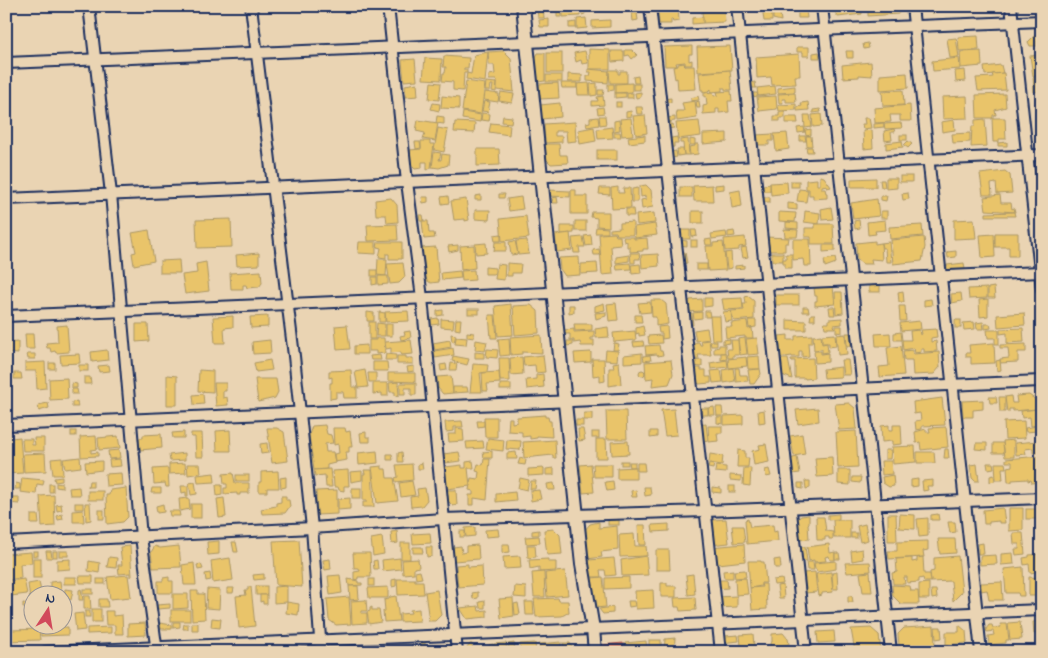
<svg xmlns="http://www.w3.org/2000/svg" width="1048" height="658" font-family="'Indie Flower',sans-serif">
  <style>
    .homes { fill: #e9c46a; stroke: #ab9766 }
    .shops { fill: #e76f51; stroke: #aa5c55 }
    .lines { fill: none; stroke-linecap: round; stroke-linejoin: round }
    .minor-casing { stroke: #1b2f5e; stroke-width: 14 }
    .tertiary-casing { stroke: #1b2f5e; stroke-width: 16 }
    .minor { stroke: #ead4b3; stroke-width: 10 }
    .tertiary { stroke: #ead4b3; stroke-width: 12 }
  </style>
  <rect width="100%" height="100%" fill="#ead4b3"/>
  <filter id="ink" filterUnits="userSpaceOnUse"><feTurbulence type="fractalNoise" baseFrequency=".02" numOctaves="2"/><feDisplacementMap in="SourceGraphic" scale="10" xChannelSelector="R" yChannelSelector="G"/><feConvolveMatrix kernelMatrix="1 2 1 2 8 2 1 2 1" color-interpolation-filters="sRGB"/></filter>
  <g filter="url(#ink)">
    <!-- homes -->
    <g class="homes">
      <path d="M408,6H425V8L409,9Z"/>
      <path d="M557,6H561L562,17H557Z"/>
      <path d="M563,6H579L580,16L563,17Z"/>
      <path d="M581,6H585V14L582,15Z"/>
      <path d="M658,6H669L670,9L659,10Z"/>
      <path d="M671,6H678L679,21L673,22L672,19H671V24H659L658,11L672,10Z"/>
      <path d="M762,6H779L781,21L773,19V14H772V21H764Z"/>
      <path d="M780,6H785L786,12H781Z"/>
      <path d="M861,6L862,14L838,17L831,7Z"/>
      <path d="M868,6H903V8L898,14L868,16Z"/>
      <path d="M924,6H933L934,13H931Z"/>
      <rect x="960" y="6" width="16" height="5"/>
      <path d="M978,6H994L991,9L978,10Z"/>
      <path d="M543,7L544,18H538L537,8Z"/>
      <path d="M806,9L807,18H798V10Z"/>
      <path d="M724,10L725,22L703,23L702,12Z"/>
      <path d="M632,13H637L638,20L633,21Z"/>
      <path d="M703,17V23L692,24V18Z"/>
      <path d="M586,18L587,28L577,29V19Z"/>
      <path d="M549,19V27H540L539,20Z"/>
      <path d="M610,20V27L592,28V21Z"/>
      <path d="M576,22V28H569V23Z"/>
      <path d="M978,36L979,50L959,51L958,37Z"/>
      <path d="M1034,36H1040L1041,41H1037V46H1030L1028,42Z"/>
      <path d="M956,38L959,57L950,58L947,39Z"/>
      <path d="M868,43L869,48L864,49L863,44Z"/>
      <path d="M692,46V54H689V61L692,60V65H685V62L676,63L677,66H665L664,47Z"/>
      <path d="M730,46L732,70L698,72L697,47Z"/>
      <path d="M797,47H809V56H803V52H797Z"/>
      <path d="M589,49L610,50V69H589Z"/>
      <path d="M625,50H632L637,55L632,59L629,55L625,56Z"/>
      <path d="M504,51L511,58L514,92L497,90V80H489V75L495,74L494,65H489L488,52Z"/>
      <path d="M585,51L588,63L582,64L581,60L576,62L574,53Z"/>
      <path d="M611,51H624V61L612,62Z"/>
      <path d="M846,51H853V58H847Z"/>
      <path d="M981,51L982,66L961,68L960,52Z"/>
      <path d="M488,52L485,82L466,79L467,73L471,74L474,55Z"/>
      <path d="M819,52L820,58H813V53Z"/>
      <path d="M538,53H545V81L538,82L534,61Z"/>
      <rect x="547" y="53" width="15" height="20"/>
      <path d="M799,54L800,76H795L796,84L772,85L771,77L757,78L756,57Z"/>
      <path d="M1039,55L1041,75L1033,76L1030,56Z"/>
      <path d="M444,56L469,58L468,68H464V70H467V73H464L463,91L453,90V82L442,81L443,73H445L446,67H443Z"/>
      <path d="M425,58L442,59L441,80L423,79Z"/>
      <path d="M959,58L960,69L933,71L932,61Z"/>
      <path d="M415,59L417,80L404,81L402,60Z"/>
      <path d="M871,62L872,76L859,75V77L843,78L842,65Z"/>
      <path d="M684,63L685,66H694L696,89L678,90L677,78L675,79L673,67L678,66V64Z"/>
      <path d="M1001,65L1003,73L985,75L984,67Z"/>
      <path d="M588,69L609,71L608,83L587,81V76H590L591,72H588Z"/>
      <path d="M609,70H618V74H620V71H627V83H610Z"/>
      <path d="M730,70L732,90H725V88H722V91L711,92V89L709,91L703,92V90H701L699,73Z"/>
      <path d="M965,70L966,81L956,82L955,71Z"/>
      <path d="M907,73L908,88L880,90V75Z"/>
      <path d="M1004,73L1006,90L978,91L976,78L993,77L992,74Z"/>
      <path d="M568,74L582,75V82H568Z"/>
      <rect x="546" y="75" width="16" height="7"/>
      <path d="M638,76L639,83H634L633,77Z"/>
      <path d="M1042,76V91L1034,92L1033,77Z"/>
      <path d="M466,81L485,84L481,114L462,111Z"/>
      <path d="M431,82L441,83L439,100L429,99Z"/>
      <path d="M486,82L497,83L496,92L492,91L493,85H491L490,91H485Z"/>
      <path d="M755,82L756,88H750V83Z"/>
      <path d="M417,83L418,96L406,97L405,85Z"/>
      <path d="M558,83L559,98L540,99L539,84Z"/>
      <path d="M561,83H577V88H562Z"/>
      <path d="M589,83L590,95H578L577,84Z"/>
      <path d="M597,83V95L591,96L590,84Z"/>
      <path d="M632,83V92L615,93V84Z"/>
      <path d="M608,84H614V90L608,91Z"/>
      <rect x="633" y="84" width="7" height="6"/>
      <path d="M775,86L776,94L758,96L757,88Z"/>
      <path d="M795,86V92L778,93V88Z"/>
      <path d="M598,90H604L603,95H598Z"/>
      <path d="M903,90L904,105L883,106L882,91Z"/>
      <path d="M731,91L732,101H728L729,112L719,113V109H716V113L703,114V106L707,105L706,96L704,97V93L713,92L714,96L718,95L717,92Z"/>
      <path d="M485,92L499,94L498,102L484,100Z"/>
      <path d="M501,92L514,94L512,103L499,101Z"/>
      <path d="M641,92V97L636,98L635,93Z"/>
      <path d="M615,93H626V97L615,98Z"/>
      <rect x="627" y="93" width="6" height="5"/>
      <path d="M751,93H757L758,96L752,97Z"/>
      <path d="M795,93L796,102H786V99H782L783,103H779L778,94Z"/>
      <path d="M1005,94L1006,107L995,110L996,115H993V118H977L976,95Z"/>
      <path d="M442,96L459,98V109L441,108Z"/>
      <path d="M603,96L604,105L592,106V101H598L597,97Z"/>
      <path d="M698,96L699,100L691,101V98Z"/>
      <path d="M776,96L777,109L759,111L757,97Z"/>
      <path d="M967,96L968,118L943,119L942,97Z"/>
      <path d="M1042,97V119L1036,120V98Z"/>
      <path d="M671,98V102L663,103V99Z"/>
      <path d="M484,101L490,102L488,112L482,111Z"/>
      <path d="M695,101L697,118L677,121L676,111H684L682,103Z"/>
      <path d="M699,101L700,108H697L696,102Z"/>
      <rect x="616" y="102" width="5" height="5"/>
      <path d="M808,102L809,110L797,111V107L802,106L801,103Z"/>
      <path d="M433,103L440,104L439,111L431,109Z"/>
      <path d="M560,103L561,117L542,119L540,105Z"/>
      <path d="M796,104V110L779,111L778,105Z"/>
      <path d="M910,105L911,121H900V115H890L891,122L875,123L874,108Z"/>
      <path d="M603,107L604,113L598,114L597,108Z"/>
      <path d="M636,107H642L643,114H637Z"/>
      <path d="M820,109L821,112L813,113V110Z"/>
      <path d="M631,111L632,116L626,117V112Z"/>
      <path d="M463,112L481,115L480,122L462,119Z"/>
      <path d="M779,112H785V118H780V121H774V116H779Z"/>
      <path d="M482,113L490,114L489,121L481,120Z"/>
      <path d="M821,114L822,126L813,127L812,115Z"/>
      <path d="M645,115L647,133L636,135L633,116Z"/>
      <path d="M804,115H810L812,127L805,128Z"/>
      <path d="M437,116L444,117V124L436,123Z"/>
      <path d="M503,116L512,117L511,123L502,122Z"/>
      <path d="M599,116H605L606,124L600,125Z"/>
      <path d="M598,117L599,125L587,127L586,123L590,122V118Z"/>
      <path d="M675,117V121L666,122L665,118Z"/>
      <path d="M786,117H797L798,123H786Z"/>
      <path d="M631,118L633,135L622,136L620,119Z"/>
      <path d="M864,118H869L871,128L863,129L862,124H865Z"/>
      <path d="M992,118H1005L1006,139H999V142H993Z"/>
      <path d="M985,119L987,146L971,147L972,126H975V120Z"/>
      <path d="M418,120L438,123L435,141L423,139L425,133L416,131Z"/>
      <path d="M619,120L620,130L614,131V121Z"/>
      <path d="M954,120L955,130L942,132L941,122Z"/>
      <path d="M699,121L701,136L678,139L676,123Z"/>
      <path d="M455,122L475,123L474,133L454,132Z"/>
      <path d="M575,122L576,141L567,142L566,131H555V136H562V142L545,143L544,124Z"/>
      <path d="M671,122V125L673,124L674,128L667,129L668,123Z"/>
      <path d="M491,123L510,125L509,135L489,132Z"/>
      <path d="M884,123V127L874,128V124Z"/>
      <path d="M901,123L902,128L885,129L884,124Z"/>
      <path d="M594,127L596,141L580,144L578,130Z"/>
      <path d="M612,127L613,138L598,139L597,129Z"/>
      <path d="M804,127L805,132L798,133L797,128Z"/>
      <path d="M438,128L448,130L444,152L434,150Z"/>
      <path d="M811,129V135L806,136L805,130Z"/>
      <path d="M894,129L895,132H891L892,140L885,141L884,131Z"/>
      <path d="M872,130L873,148L864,149L863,131Z"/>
      <path d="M614,132H620L621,137H614Z"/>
      <path d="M727,133V142L703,144V134Z"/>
      <path d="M787,133L789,149L776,151L774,134Z"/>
      <path d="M970,133V142L953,143L952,134Z"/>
      <path d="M773,134V141H769V145H756V135Z"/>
      <path d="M645,135V141L629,143L628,137Z"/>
      <rect x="900" y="135" width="7" height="5"/>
      <path d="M800,136H805L806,141H800Z"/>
      <path d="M806,136H811L812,146H807Z"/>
      <path d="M677,137L678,143H674V147L667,148L666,139Z"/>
      <path d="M688,139L689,155H684L683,143H680V140Z"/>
      <path d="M690,139L695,140V145H690Z"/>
      <path d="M421,141H430V144H434L431,168L427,170V162H422V168L415,169L411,165L410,150L421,149Z"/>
      <path d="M902,141L903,147L886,149V143Z"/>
      <path d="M908,141L912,144L908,148L904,145Z"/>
      <path d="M415,142H420L421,148L416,149Z"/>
      <path d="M1007,142V146H998V143Z"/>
      <path d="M545,144H559L560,155H567L568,163L551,164L545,158Z"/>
      <path d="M695,144H698V154L690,155L689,147L695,146Z"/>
      <path d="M806,147H812L813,152H807Z"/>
      <path d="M477,149H499L500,165L477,166Z"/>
      <path d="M677,149H683L684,155L678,156Z"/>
      <rect x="597" y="150" width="20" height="10"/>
      <path d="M676,151L677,157L672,158L671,152Z"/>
      <path d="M434,152L441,153L439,160H441L442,154L449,155L448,165L439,168L432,167Z"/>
      <path d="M1005,171L1010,175L1012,193L997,194L996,183L991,184L992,195H983L980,174Z"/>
      <path d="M820,176L824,177L831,187L827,188V185L822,186V189H825L826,193H827V198L813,199V195H809V189H806V180L817,179V185H820Z"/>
      <rect x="900" y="176" width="12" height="6"/>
      <path d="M876,178V187H851V179Z"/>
      <path d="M886,178H897V188L886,189Z"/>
      <path d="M880,180H884L885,187H881Z"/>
      <rect x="791" y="181" width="8" height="6"/>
      <path d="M787,182L788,193L771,195L770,183Z"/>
      <path d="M724,184V189L715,190V185Z"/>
      <path d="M770,184V191H763V185Z"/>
      <path d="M646,185L651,190L653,207L642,209L641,200L646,199V196L641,197L640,186Z"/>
      <path d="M712,185L713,201H694L693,186Z"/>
      <path d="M618,187V193H624L623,188H630L631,208L612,209L611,188Z"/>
      <rect x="680" y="187" width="12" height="10"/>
      <path d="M600,188H610V195L599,194Z"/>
      <path d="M638,188V202H632V189Z"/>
      <path d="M799,189L808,190L806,202L797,201Z"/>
      <path d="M549,190L570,191V197L549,196Z"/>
      <path d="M571,190H576V196H587V214H571Z"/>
      <path d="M740,190L742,206L732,208L730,192Z"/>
      <path d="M908,193L909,199L903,200L902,194Z"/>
      <path d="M499,194H505L504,198H499Z"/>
      <path d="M481,195V200H475V196Z"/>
      <path d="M1000,195L1001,203H1011L1012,209L1014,208L1015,212L986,210L984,197Z"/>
      <path d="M448,196L449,203L442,204L441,197Z"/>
      <path d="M881,196H887L886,201L881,200Z"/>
      <path d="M422,197H428V202L423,203Z"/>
      <path d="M521,197L523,209L509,211L507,199Z"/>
      <path d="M557,197L558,203H553L552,198Z"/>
      <path d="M763,197H770V202H764Z"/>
      <path d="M391,198L397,205L398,222L387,223L386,215H376L375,200Z"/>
      <path d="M466,199L469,220L465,221V219L454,220L451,201Z"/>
      <path d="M877,199L879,216L853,219L851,203Z"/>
      <path d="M788,203L797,204V210L788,209Z"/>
      <path d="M831,207L833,219L822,220L821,209Z"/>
      <path d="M626,209H633L634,216H626Z"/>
      <path d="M475,210H490L489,220L475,219Z"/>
      <rect x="692" y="211" width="11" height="12"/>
      <path d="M805,211L820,213L819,224L804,222Z"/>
      <rect x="881" y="211" width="6" height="7"/>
      <path d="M592,212H609V227L597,226V218L591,217Z"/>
      <path d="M779,212L796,213L795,222L779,221Z"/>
      <path d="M1014,212L1015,216H986V213Z"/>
      <path d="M654,213L655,223L637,225L636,215Z"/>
      <path d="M419,215H423L424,221H420Z"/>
      <path d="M526,216L529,238L502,241L500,219Z"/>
      <path d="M231,219L232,247L197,248L196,220Z"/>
      <path d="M974,219L976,238L954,239V220Z"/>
      <path d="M859,220L860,228L855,229L854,221Z"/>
      <path d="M885,220L886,230L875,231L876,234L868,235L867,222Z"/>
      <path d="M422,221H428L429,233H434L435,238L424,239Z"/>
      <rect x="575" y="221" width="11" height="10"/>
      <path d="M633,222V235H617L616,232H610V229L620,228V223Z"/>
      <path d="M786,222L798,223V229L786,228Z"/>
      <path d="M397,224L398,240L368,241L367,225Z"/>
      <path d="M655,224L657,235L635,238L634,227Z"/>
      <path d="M815,224H833L834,244H811V237H805V228H815Z"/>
      <path d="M922,225L923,236L890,239L889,227Z"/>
      <path d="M561,226H574V233L561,234Z"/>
      <path d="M596,227L608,228V233H595Z"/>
      <path d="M784,229L798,230L797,237H785Z"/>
      <path d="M149,230L154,261L134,265L132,253L136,252L132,233Z"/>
      <rect x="678" y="230" width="12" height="9"/>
      <path d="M691,230H696L697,236L692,237Z"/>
      <path d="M734,231L735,236L728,237V232Z"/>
      <path d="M726,232L727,237L712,239L711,234Z"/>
      <path d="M570,233L572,250L557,252L555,235Z"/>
      <path d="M615,233L616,236H620L621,245L611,246L613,274L602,275L599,234Z"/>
      <path d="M995,233H1018V256H1009V247H995Z"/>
      <path d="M501,234V241H495L494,235Z"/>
      <path d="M994,234L995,257L982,258L980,235Z"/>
      <path d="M591,235L592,245L586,246L584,236Z"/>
      <path d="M583,237L585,247H579L580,253H574L572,238Z"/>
      <path d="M623,237H634V239L647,238L648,249H643V251L630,252V247H627V241L624,242Z"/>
      <path d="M745,237L746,246L739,247V250L725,251L724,239Z"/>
      <path d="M765,237L789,238L788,243H785V251H769V244H765Z"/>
      <path d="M924,237L925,247L922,261L893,264L891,240Z"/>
      <path d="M711,239L712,245H706L705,240Z"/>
      <path d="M793,239H810L811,266H804L803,259L793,260Z"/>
      <path d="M527,240L529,254L518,255L516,241Z"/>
      <path d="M679,240L687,241V246L678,245Z"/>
      <rect x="691" y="240" width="6" height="7"/>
      <path d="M515,241L518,254L511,255L509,242Z"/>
      <path d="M875,241V244L881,243L882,260L871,259L872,264H863L857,260L856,243Z"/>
      <path d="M359,242H376V254L358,253Z"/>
      <path d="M378,242H402V259H389V254H386V258L379,257L381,248L377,247Z"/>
      <path d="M495,242H506V251H494Z"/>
      <path d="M723,242L726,270L708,271L706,246H713V243Z"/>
      <path d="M889,242L891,262H886L885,248H882L881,243Z"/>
      <path d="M486,243L487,253L476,254L475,244Z"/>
      <path d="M458,245V250L449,252L448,246Z"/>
      <path d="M474,245L475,268L461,270L460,246Z"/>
      <path d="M823,245H835V251L823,252Z"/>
      <path d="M436,247L439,282L431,283L424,279L421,248Z"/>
      <path d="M746,247L748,257L743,258L741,248Z"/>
      <path d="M599,249L600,255H594L593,250Z"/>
      <path d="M956,251V257L948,258L947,252Z"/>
      <path d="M685,252L687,263L681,264L679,253Z"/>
      <path d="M731,252L732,268L727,269L725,253Z"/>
      <path d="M259,253V265L237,266L236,255Z"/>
      <path d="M630,253H639L640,259H635V263H631Z"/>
      <rect x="772" y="253" width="11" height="8"/>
      <path d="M658,254L659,266L642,268L641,255Z"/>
      <path d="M786,254H792V268H785V263H783V259H786Z"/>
      <path d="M629,255V261L616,263V257Z"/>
      <path d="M579,257L580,275L565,276L560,269L559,258Z"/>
      <path d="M835,258L836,263L825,267L824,260Z"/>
      <path d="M378,259H387L386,276L377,275Z"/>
      <path d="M179,260L180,273H160V261Z"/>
      <path d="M206,262L209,291L185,294L182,275L197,273L196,264Z"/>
      <path d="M403,263L405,277L399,283L390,284L387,264Z"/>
      <path d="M507,263L521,264L520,273H512V276H507Z"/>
      <path d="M597,263L598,273L581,274V264Z"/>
      <path d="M630,263L631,269L617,270L616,264Z"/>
      <path d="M964,263L965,269L947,270V265Z"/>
      <path d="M497,264L505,265L504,280L495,279Z"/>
      <path d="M640,264L641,273L632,274L631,265Z"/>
      <rect x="696" y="264" width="11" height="6"/>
      <path d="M744,265V268L735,269V266Z"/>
      <path d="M485,267L495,268V274H485Z"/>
      <rect x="371" y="270" width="6" height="6"/>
      <path d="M474,270L475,280L462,281L461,271Z"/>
      <path d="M261,271L262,283L259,287L247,288L246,285H243V289H231L230,273Z"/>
      <path d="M460,271L461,278L442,280L441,273Z"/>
      <path d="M378,276H388V284L378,285Z"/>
      <path d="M372,277H377V284L372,285Z"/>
      <rect x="869" y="283" width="11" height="9"/>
      <path d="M833,287L835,304L815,306V301H817V296H815L814,288Z"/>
      <path d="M994,287L995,298H988V288Z"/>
      <path d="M987,288V298L969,299L968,289Z"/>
      <path d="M903,291L904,302H899L898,292Z"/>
      <path d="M835,292H842L843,313L836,314Z"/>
      <path d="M961,293L962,301L952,303L951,294Z"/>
      <rect x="776" y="295" width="23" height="10"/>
      <path d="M748,296L754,301V319L734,321L731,311L744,310L743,304H746L745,297Z"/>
      <path d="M704,298H712V306L704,307Z"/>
      <path d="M742,298L743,309L724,310L722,299Z"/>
      <path d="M702,299V311L686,312V305L690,300Z"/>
      <path d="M931,299L932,305L924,306V300Z"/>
      <path d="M988,299V316L980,317L979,300Z"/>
      <path d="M651,300H661L666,304L668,324L656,326V317H652Z"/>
      <path d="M650,302L651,312L640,313L638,303Z"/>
      <path d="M604,303L605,310L595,312V306Z"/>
      <path d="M616,303L618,320L609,321L607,304Z"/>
      <path d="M511,304L513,335L498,336L495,306Z"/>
      <path d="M531,305L538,311L539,333L515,335L513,306Z"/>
      <path d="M569,305H574V312L569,313Z"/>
      <path d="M899,306H905L906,321H900Z"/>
      <path d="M803,307H808L809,312H803Z"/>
      <path d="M829,307H834L835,315H830Z"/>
      <rect x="468" y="309" width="11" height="5"/>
      <path d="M443,310V315L437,316V311Z"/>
      <path d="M408,311L409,321L386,322L385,312Z"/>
      <path d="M705,311H709L710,317H705Z"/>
      <path d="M731,311L732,321L725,322L723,312Z"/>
      <path d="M367,312L374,313V321H367Z"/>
      <path d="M379,312L385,313V322H379Z"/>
      <path d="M606,312V316L596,319L595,313Z"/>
      <path d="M702,312V318L694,319L693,313Z"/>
      <path d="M686,313H692L693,325H687Z"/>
      <path d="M1024,313L1025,325L998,327L997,315Z"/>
      <path d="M811,314H815V320H810Z"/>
      <path d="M489,315H495L497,338H491Z"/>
      <path d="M635,315H641L642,322H635Z"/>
      <path d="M233,316V327L224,328L225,343H215L213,317Z"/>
      <path d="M268,316V327L251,328L250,317Z"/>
      <path d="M710,316H720L721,340H712Z"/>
      <path d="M438,318L439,324L431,325V319Z"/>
      <path d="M842,318V324L834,325L835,328H825L824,323H829V319Z"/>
      <path d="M441,319L454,320L453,328L441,327Z"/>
      <path d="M456,319H461L460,330L455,329Z"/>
      <path d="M748,320H756V327L749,328Z"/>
      <path d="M787,320L806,321V330H787Z"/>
      <rect x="955" y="320" width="6" height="8"/>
      <path d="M747,321L748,329L752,328L753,338H745V336L726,338L725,327H732L731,323Z"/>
      <path d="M920,321L921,329L901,331L900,323Z"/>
      <rect x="369" y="322" width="6" height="17"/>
      <path d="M974,322L975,329L964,330L963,323Z"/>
      <path d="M983,322L984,329H977L976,323Z"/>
      <path d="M377,323L385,324V336H376Z"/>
      <path d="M136,324H148L149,341L136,342Z"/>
      <rect x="386" y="324" width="6" height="12"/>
      <path d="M574,324H592V330L575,331Z"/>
      <path d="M985,324H990L991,328L985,329Z"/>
      <path d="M67,325L69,352L56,353L55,351L51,352L50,348H47L46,343L58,342L57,326Z"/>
      <path d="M347,325L350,349L337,350L335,326Z"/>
      <path d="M643,326L645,335L639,336V333L636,334V328Z"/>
      <path d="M667,326L668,338L662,339V333H659L658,327Z"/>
      <path d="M836,326H842V333L836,332Z"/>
      <path d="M608,327L609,337L596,338L595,329Z"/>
      <path d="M707,328L709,339L696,341L694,330Z"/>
      <path d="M1023,328L1024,342L1007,343V333L1000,334V329Z"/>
      <path d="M574,329V332L594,331V338H591V340H594V346H581L580,342L574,343V340H570V334H565L564,330Z"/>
      <path d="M936,329L937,337L931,338V342L936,341L937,351L924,352V349H921V352L915,353L914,348L903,350L902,340H911L910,331L919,330L920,335L922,334L921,330Z"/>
      <path d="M987,330H999V344H995V338H988Z"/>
      <path d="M410,331L411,338L401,340L400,336L405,335L404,332Z"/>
      <path d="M635,331L636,340L614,342L613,333Z"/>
      <path d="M467,332L474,333V338L467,337Z"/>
      <path d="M901,332L902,340H894V333Z"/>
      <path d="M846,333H850L851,346H847Z"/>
      <path d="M890,333L891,346H876L875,334Z"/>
      <path d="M25,334H33L34,349H26Z"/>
      <path d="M451,334L456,335L454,342L452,341Z"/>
      <path d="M835,334L836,346L829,347V343H822V335Z"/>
      <path d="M845,334L847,354L838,355L836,335Z"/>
      <path d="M541,335L542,353L522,352V354L511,355L510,337Z"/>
      <path d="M661,335L662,343L649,344L648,336Z"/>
      <path d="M788,335V340H795V336L812,335V343H808L809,356L802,357V351H799V357H792V356L778,358V352H780L779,336Z"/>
      <path d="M821,335L822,344L827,343L828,352L822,353V349L814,350L813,336Z"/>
      <path d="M456,337L467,338L466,345L455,344Z"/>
      <path d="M376,338H384L385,353L376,354V351H369V340H376Z"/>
      <path d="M509,338L510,355L500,356L498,339Z"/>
      <path d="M745,338L747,354L740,355L738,339Z"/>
      <path d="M757,338L759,354L748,355L746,339Z"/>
      <path d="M730,339V343L723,344V340Z"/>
      <path d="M270,340L271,353L253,354L252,342Z"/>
      <path d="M411,340L413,354L401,355V352L391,353V348L386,349L385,342Z"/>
      <path d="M450,340L451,347L435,350L433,343Z"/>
      <path d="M476,340L487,342L485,351L475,350Z"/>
      <path d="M709,340L711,355H698L699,359L691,360L689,343L699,342L700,345H702L701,341Z"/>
      <path d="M731,340H738L739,355H733V358H728L727,349H732Z"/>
      <path d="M567,341H573V345L567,346Z"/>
      <path d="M643,341L644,346L634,347L633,342Z"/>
      <path d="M710,341H717V346H711Z"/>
      <path d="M18,342V354L6,353V343Z"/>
      <path d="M614,343L619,344L618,350H613Z"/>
      <path d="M994,343L995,363L971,364V357H966V353H970L969,345Z"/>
      <path d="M1026,344V352H1018V362L1000,363V359L1009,358L1008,348H1000V345Z"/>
      <path d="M367,345V354H354V346Z"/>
      <path d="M659,345L660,351H662L663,355L658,356L657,354L646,355L645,346Z"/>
      <path d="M719,345H725V353H714V348L719,347Z"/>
      <path d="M901,346L904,375L880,377L879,367L889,366L887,348Z"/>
      <path d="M453,348L454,355L435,358L434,351Z"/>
      <path d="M487,349L498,350L497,358L486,357Z"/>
      <path d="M107,350L108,360L92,362L91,352Z"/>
      <path d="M606,350L618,351L617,361L605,360Z"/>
      <path d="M913,350V354L939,352L940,367L934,374L913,375L912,360H904L903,351Z"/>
      <path d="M814,351H821V354L828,353V362L815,363Z"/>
      <path d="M475,352L484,353V358H475Z"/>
      <path d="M591,352V362L575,363L574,353Z"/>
      <path d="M642,353V362L624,363V355Z"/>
      <path d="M721,353H726L727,359L721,360Z"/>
      <path d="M27,354H35V359H28Z"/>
      <path d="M79,354L80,363L61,364L60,355Z"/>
      <path d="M386,354L396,355V360H385Z"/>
      <path d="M380,355L381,360H371L370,356Z"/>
      <path d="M543,355L545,372L536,373L535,365L524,366L523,357Z"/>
      <path d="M650,355L651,360L644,361L643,356Z"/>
      <path d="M397,356H406V358H413V364H397Z"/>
      <path d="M453,356L469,359L467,365L452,361Z"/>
      <path d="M759,356L760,369H748L747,357Z"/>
      <path d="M522,357L523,374L511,375L510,358Z"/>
      <path d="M746,357L747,366L729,368L728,359Z"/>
      <path d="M499,358H509L510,381H500Z"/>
      <path d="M813,358L814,378L805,379V378H795V361H791V359Z"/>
      <path d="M592,359H604L605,381L600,382V375L593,376Z"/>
      <path d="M781,359H788L792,379L782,375Z"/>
      <path d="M270,360L272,370L256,372L254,363Z"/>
      <path d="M671,360L673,374L669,384L652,386L653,378L646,379L645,362Z"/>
      <path d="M702,360V367L692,366L691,361Z"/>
      <path d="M727,360L728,367L711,369L710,363Z"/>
      <path d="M841,360H848L850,375H843Z"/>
      <path d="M1000,360L1001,370L997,371L996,361Z"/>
      <path d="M45,362L46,388L37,389L36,371H25V363Z"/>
      <path d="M373,362H387L388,371H373Z"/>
      <path d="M619,362L621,384L609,386V368H614L613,363Z"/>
      <rect x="49" y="363" width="6" height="6"/>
      <path d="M451,363L457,364L456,370H450Z"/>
      <path d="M446,364L447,370L441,371L440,365Z"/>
      <path d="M473,364L488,365L487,372L480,373L482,392H470Z"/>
      <rect x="79" y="365" width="9" height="6"/>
      <path d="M109,365L110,371L99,372L98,366Z"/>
      <path d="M414,366V371L408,372L407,367Z"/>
      <path d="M841,367V377L824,378L823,369Z"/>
      <path d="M692,368H701V370H706V377H711V383L699,384L693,378Z"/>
      <path d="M733,368L735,381L724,383L723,370Z"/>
      <path d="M735,368H739L740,375H747L748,381L736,382Z"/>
      <path d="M760,369L761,374L754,384H750L748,370Z"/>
      <path d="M199,370L213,371V392L198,391Z"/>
      <path d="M351,370L352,387H357V398H344L343,392H336V398L330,399V383H332V377L329,378V371Z"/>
      <path d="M365,370L368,387L358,388L355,372Z"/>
      <path d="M721,370L723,382L713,383L711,371Z"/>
      <circle cx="642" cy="373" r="3"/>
      <path d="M499,372L500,383L487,384L488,391H483L482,373Z"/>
      <path d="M14,373H21L22,379H14Z"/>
      <path d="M368,373H376V382H369Z"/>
      <path d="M388,373H415V382L388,381Z"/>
      <path d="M543,374L544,387L527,389L526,380L536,379V375Z"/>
      <path d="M167,375L177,376V405H167Z"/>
      <path d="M451,376L453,393L443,394L438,388L437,377Z"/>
      <path d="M84,377H90L91,384H84Z"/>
      <path d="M67,378L68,399L50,400L49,379Z"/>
      <path d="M255,379H276L278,392L275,398L258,402Z"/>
      <path d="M398,382L399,395L395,396V392H390L389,383Z"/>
      <path d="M72,383L77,384V388H72Z"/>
      <path d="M214,383H226V391H223V398L227,397L228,405L216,406Z"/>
      <path d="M373,383H388V396H382V393L373,394Z"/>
      <path d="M400,383H416V395H411V388H405V394H400Z"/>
      <rect x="500" y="384" width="11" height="6"/>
      <path d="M453,387H467L468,392L453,393Z"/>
      <path d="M72,389H77L78,394H72Z"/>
      <path d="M203,394L204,404L194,405L193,395Z"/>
      <path d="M1029,395L1036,400L1037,409L1013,411V409H1009V412H1007L1005,397L1011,396L1012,403H1017L1016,396Z"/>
      <path d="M989,397H996L997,403H990Z"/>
      <path d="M999,397H1005V412H1000Z"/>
      <path d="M942,398L945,425L922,426V429L916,430L915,421L921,420L920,413L914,414L913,402Z"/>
      <path d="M983,400V409L973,410V417H963L962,401Z"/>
      <path d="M77,401L78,407H72V402Z"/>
      <path d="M48,403L49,408L39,411L38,405Z"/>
      <path d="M849,403L855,408L857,429L839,430L835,404Z"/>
      <path d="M714,407L715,415H709L708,408Z"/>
      <path d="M716,407H722L723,416H717Z"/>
      <rect x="701" y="408" width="7" height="7"/>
      <path d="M818,408L819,421L798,424L796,410Z"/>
      <path d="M674,409L677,435L665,436L661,410Z"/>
      <path d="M1037,409L1039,425L1031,426L1030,417L1022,418L1021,411Z"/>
      <path d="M764,410L765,422L759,423L758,411Z"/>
      <path d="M606,411H626L627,439H607Z"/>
      <rect x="584" y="413" width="8" height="7"/>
      <path d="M545,415V417H548L549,421H551L552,437L537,436V438L530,439V436L522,437V432L508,431L509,418H512V423L517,422V417Z"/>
      <path d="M743,415V424L724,425V416Z"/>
      <path d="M484,417H497V437H485Z"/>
      <path d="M717,417H723V424L717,423Z"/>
      <rect x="576" y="420" width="7" height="6"/>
      <path d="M462,421L463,427H454V431L446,432L445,422Z"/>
      <path d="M477,421H484V426L478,427Z"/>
      <path d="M1024,421L1025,438L1005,439L1004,422Z"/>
      <path d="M706,424L708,440L699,442L697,425Z"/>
      <path d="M325,425L327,434L331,435L333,443L325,444L326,452H333L335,463L327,465V469L314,470L309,435L312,426Z"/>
      <path d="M889,425V430H893V425H901L902,444L892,445V441L882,442L881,426Z"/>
      <path d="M708,426H722V433H717L718,441L709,442Z"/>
      <path d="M1037,426V431L1026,432L1025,428Z"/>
      <path d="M946,427L948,447L921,450L920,442L916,443L915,432L926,429V432H930L929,428Z"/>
      <path d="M267,428H277L284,432L288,461L272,463Z"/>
      <path d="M333,428H345L346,432L350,431L352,447H349V452H346L347,460L335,462L334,454L339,453L338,444L334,445Z"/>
      <path d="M456,428L463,429L464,441L449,442L448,434H456Z"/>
      <path d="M578,429H583L585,440L579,441Z"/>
      <path d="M230,430L231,451H217L216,431Z"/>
      <rect x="71" y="431" width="5" height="5"/>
      <path d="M650,431H657V437L650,438Z"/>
      <path d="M856,431L858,467L838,468L836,432Z"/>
      <path d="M184,432V438H173L172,433Z"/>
      <path d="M366,432V437H370V442H361L360,433Z"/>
      <rect x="592" y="432" width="7" height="6"/>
      <path d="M191,433H202L203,457H196L195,437H191Z"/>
      <path d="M161,434L162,448L140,450L139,438H143V435Z"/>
      <path d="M802,434L805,454L794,456L790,436Z"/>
      <path d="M96,436L97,449L91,450V453L98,452V456L81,457L80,437Z"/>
      <path d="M118,436L120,448L99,450L98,438Z"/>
      <path d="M20,437L23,473L6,474V443H11V438Z"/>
      <path d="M34,438H44V451H23L22,439H32V445H35Z"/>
      <path d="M488,438L504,440L503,451L486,449Z"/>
      <path d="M596,439H606L607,458H596Z"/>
      <path d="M507,440L521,441L520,450L506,449Z"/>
      <path d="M555,440L556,458H553V455L524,458L523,442Z"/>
      <path d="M1014,440V457H1005L1003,441Z"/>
      <path d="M483,441L484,448L467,449L466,442Z"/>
      <path d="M628,441L629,454L612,455L611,442Z"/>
      <path d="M1038,441L1040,453H1033V448L1025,449L1026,454L1016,455L1015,443Z"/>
      <path d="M267,443L268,453L261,454L260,444Z"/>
      <path d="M976,443H987V450L975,449Z"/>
      <path d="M993,443H1003L1004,453H993Z"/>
      <path d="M766,444L769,462L754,465L752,451L760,449L759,445Z"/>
      <path d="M915,446L916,462L893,464L892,447Z"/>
      <path d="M945,449H948L949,458H944Z"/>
      <path d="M119,450L120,458L109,459L108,451Z"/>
      <path d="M738,450L745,451V458H749L748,467H737Z"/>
      <path d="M885,450H891L890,459H885Z"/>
      <path d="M377,451L378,463L359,465L358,453Z"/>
      <path d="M492,451V458H484L483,452Z"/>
      <path d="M402,452L403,462H398V453Z"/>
      <path d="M459,452L461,461L445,463L443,454Z"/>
      <path d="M516,452L517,459H507V453Z"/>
      <path d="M917,452H934L935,463H917Z"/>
      <path d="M45,453L46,471L24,472L23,454Z"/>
      <path d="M185,453V460L170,461L169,455Z"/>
      <path d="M387,454H392L393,460H387Z"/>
      <path d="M710,454L723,456L722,465L709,463Z"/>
      <path d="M1041,456L1042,478L1038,482L1032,483L1031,480L1028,481V479L1012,480V482H1008L1007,467L1012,466V462H1006V459Z"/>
      <path d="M80,457L81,467L65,469L63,459Z"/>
      <path d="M797,457L800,473L792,474L789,459Z"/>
      <path d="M832,457L833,476L817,477L815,458Z"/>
      <path d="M62,458L63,475H53L51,459Z"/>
      <path d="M520,458L526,460L525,465L518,464Z"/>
      <path d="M120,459L121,466L110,467L109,460Z"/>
      <path d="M484,459H490L487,500L474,498V505H469V495H473V491L469,490L471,478L478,479L479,472L476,471L478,464L483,465Z"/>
      <path d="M102,461V470L86,472L85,462Z"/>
      <path d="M473,461L474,468H468L470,486L447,489L445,467L462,465V468H466V462Z"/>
      <rect x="621" y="461" width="7" height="4"/>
      <path d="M881,461H891L892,474L882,475Z"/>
      <path d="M629,462H635V467H630Z"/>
      <path d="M185,463L186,473L169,474V464Z"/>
      <path d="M422,463L423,469H418V464Z"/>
      <path d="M637,463H644L645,471H637Z"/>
      <path d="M709,463L714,464L713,469L708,468Z"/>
      <path d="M987,463H993L994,468L988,469Z"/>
      <path d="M995,463H1005L1006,468H1002L1003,480H996Z"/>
      <path d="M187,464H200L201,473L188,475Z"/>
      <path d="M412,464L413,480L396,482L395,478L398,477L396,465Z"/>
      <path d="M591,464L594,492L583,493L580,465Z"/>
      <path d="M593,464H612V477H594Z"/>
      <path d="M977,464L979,481H975L972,478L970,465Z"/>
      <path d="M382,466V469H386L387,478H394L398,501L377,503L372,467Z"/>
      <path d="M716,466L726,467V473L715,472Z"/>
      <path d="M636,467V479H617V468Z"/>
      <path d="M168,468L169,487H166L165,483L154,484L153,469Z"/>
      <path d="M544,468V475L528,476V469Z"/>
      <path d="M554,468V475H546V469Z"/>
      <path d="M744,468H751L750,486L743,485Z"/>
      <path d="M330,469L332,487H326L325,475L315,476L314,470Z"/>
      <path d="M769,469L771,476L766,477L765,470Z"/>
      <path d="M348,470L349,486H344V491L339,490L338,487H334L333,471Z"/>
      <path d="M364,470H372L374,507H363V502H367V500H363V474H365Z"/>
      <path d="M838,470H850V485L838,484Z"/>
      <path d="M278,471L279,488H267V492H259V482H261V472Z"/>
      <path d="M362,471V480L351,482L350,472Z"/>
      <path d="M121,473L122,485L106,486L105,474Z"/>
      <path d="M214,473L215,482L198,483L197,475Z"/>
      <path d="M233,473L235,483H249V493H240V495H237V493L224,494V488H227V484H224L223,474Z"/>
      <rect x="236" y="475" width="13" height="6"/>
      <path d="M730,475L741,476V481L730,480Z"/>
      <path d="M893,475L894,486L889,487L883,483L882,477Z"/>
      <path d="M994,475L995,481L990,482V476Z"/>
      <path d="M62,477V481L55,482L54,478Z"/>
      <path d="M286,477V487L281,488L280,478Z"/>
      <path d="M852,477H861L860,483L852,482Z"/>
      <path d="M22,478L44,480L43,485L37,484L36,494L20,492Z"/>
      <path d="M520,478L529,480L527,490L518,488Z"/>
      <path d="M918,479V486L911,487V480Z"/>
      <path d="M933,480V486H927L928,490L923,491L922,481Z"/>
      <path d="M89,481H93V487H88Z"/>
      <path d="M412,481L415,495L401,497L399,483Z"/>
      <path d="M531,481H536L535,489H530Z"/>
      <path d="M613,481L614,490L607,491L605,482Z"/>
      <path d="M805,481H810V488L806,489Z"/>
      <path d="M195,482L197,494L191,495L189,483Z"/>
      <path d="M16,483L20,484V489H15Z"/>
      <path d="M56,483L62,484V488L56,487Z"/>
      <path d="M554,483L555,490H548L547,484Z"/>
      <path d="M798,483H803V489L798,488Z"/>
      <rect x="49" y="484" width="4" height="8"/>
      <path d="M216,485H222V495L217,496Z"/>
      <path d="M181,486H188V496H186V492L182,493Z"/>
      <rect x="729" y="486" width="6" height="6"/>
      <path d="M79,487L80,495H70L69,488Z"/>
      <path d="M644,487H650L651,495L645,496Z"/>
      <path d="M712,487L721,488V493L712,492Z"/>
      <path d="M126,488L128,517L123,522L107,524L106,495H109L110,490Z"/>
      <path d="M152,488H161V493H151Z"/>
      <rect x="352" y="488" width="9" height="10"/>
      <path d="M425,488L427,500L422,506L411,507L410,497L418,496L417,489Z"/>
      <path d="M337,490V514L317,515L316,491Z"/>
      <path d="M447,490H456L457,505L453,506L448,501Z"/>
      <path d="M539,490L541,499L531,501L530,491Z"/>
      <path d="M636,490L637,497H632L631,491Z"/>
      <rect x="88" y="491" width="15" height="9"/>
      <path d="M515,492L516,500L496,502V494Z"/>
      <path d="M54,495L55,526L42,527L40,496Z"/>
      <path d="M281,496H286V500H289L290,506L285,513L262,514L261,509L276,506V503L281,502Z"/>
      <path d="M8,497H19V504L8,503Z"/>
      <path d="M189,498L190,509L180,511L179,499Z"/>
      <path d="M224,498L226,517L219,518L217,499Z"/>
      <path d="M350,498V509L338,510V499Z"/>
      <rect x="75" y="503" width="8" height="6"/>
      <path d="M85,503H90L91,520L86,521Z"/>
      <path d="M61,504L62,510L57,511L56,505Z"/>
      <path d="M163,504L164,512L157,513L156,506Z"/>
      <rect x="191" y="504" width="10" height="14"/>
      <path d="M1003,508L1005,523H999V521L989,522V524H984L983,510Z"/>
      <path d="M1009,508H1023V530L1009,531Z"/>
      <path d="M6,509H8L11,526H6Z"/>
      <rect x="1026" y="509" width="14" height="10"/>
      <path d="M83,510L84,522H73V511Z"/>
      <rect x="99" y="510" width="5" height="9"/>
      <path d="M169,511H179L180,516H170Z"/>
      <path d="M62,514L63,519L58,520L57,516Z"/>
      <path d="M839,514V519L828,520V515Z"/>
      <path d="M888,514H896L897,541H888Z"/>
      <path d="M900,514L915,515V529L899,528Z"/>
      <path d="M938,514L939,520H931V515Z"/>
      <path d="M31,515H38L39,524H31Z"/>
      <path d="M809,515V523L808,524L809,539L799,540L796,520L801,516Z"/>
      <path d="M816,517H824L826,531L833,532V539H829V537H825V540H817Z"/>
      <path d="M928,518V536L919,537L917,519Z"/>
      <path d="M726,519L729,543L710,545L708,527L712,520Z"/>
      <path d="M748,519L750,527L773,525L774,532L777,531L778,541L747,544L745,520Z"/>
      <rect x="608" y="520" width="11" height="5"/>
      <path d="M833,520H850V538H834Z"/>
      <path d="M599,522V528L617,526L618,550L601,552L602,557L587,559L584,531L590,524Z"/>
      <path d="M948,522H955L956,532L950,533Z"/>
      <path d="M669,524V531L653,532L652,525Z"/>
      <path d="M865,524L868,540L860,542L857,526Z"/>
      <path d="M638,525H645L646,545H639Z"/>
      <path d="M732,526H743L745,542L734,543Z"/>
      <path d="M475,527V536L466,537L465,528Z"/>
      <path d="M498,529L499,536L486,537L485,530Z"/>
      <path d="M554,529L560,535L562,554L547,555L544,530Z"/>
      <path d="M539,530V535H532V531Z"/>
      <path d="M397,531L398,543L392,544L391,532Z"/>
      <rect x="460" y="531" width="5" height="6"/>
      <path d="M430,533L431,543L413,544L412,534Z"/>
      <rect x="851" y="533" width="6" height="5"/>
      <path d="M1013,533H1023L1025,554L1016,555L1015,549H1019V544H1014Z"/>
      <path d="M634,534L635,546H646L647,556L620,557L619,535Z"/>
      <path d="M539,536L540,543L526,544L525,537Z"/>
      <path d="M382,537L384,554L373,556L371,539Z"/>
      <path d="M938,539H955L956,553L940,554Z"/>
      <path d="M299,540L302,587L276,585L273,541Z"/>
      <path d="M219,541V554L208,555L207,542Z"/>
      <path d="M928,541V550L923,551L924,557L889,559L888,551H897V542Z"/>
      <path d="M232,542H236L238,552H234Z"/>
      <rect x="401" y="543" width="9" height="16"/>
      <path d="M983,543L984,554H978V544Z"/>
      <path d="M502,544H509L510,552L502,553Z"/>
      <path d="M744,544L745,561L718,564V570H714L710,547Z"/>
      <path d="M829,544L830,553L835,552V560H830L829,556L825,557L826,561L814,562V560L809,561L807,547Z"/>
      <path d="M478,545L479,559L454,561L453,547L461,546L462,553L466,552V546Z"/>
      <path d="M527,545H535L536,557L528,558Z"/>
      <path d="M130,546L132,576L130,577V573L119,574L118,565H122L120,547Z"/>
      <path d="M155,546L160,548L179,546L181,567L153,568L151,552Z"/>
      <path d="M413,547H422L423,553H413Z"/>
      <path d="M426,547H432V556L427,557Z"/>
      <path d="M800,547H805L807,561H801Z"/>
      <path d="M862,549L863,559L852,561L851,551Z"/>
      <path d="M656,550H669L670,570H656Z"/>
      <rect x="33" y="551" width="5" height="5"/>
      <path d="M46,551H51L52,558H47Z"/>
      <rect x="53" y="551" width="4" height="6"/>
      <rect x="59" y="551" width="9" height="5"/>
      <path d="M31,552L32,563L20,564L21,578L6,580V554Z"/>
      <path d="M353,553H370L371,577H358V579L354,580V572L360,571L359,568H354Z"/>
      <path d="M835,553H839L840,559H835Z"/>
      <path d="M1013,553L1014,564L1001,565V554Z"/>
      <path d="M1042,554V571L1030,573L1029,564L1024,565L1023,558L1029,557V555Z"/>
      <path d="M996,555L997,564L980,565V556Z"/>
      <path d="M520,556L521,568L504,569L503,557Z"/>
      <path d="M646,556L648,575L622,576L621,560Z"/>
      <path d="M958,556L962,592L953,601L951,581L931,582L930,572L934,571V558Z"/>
      <path d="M109,557L117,558L116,568L107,567Z"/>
      <path d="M923,557L924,574H930L931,582H924L923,578L919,579V582L907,583V577H904L905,584H893L892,573L897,572L896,559L912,558V562L917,561V558Z"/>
      <rect x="33" y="558" width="8" height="20"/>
      <path d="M230,558L233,580L213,583L211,561Z"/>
      <path d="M400,558L401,569L383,571L382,560Z"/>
      <path d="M614,558L616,575L606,576L605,570H600L601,577H590L589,560Z"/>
      <path d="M70,559V569L57,570V560Z"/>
      <path d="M330,559L331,569L325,570L323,560Z"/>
      <path d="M418,559L419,567L414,568V573L403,574L402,560Z"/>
      <path d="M548,559V562H556V571L539,572V567L530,569L529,560Z"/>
      <path d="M780,559L781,568H775L774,560Z"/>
      <path d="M377,560L378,569H374L373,561Z"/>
      <path d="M89,561L100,563L99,573L88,571Z"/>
      <path d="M748,561H761V562H764L766,583H761V586L750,588Z"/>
      <path d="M836,561V569L817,572L816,569H815L814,563Z"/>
      <path d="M806,562H813L814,570H807Z"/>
      <path d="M870,562L871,571L847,573L845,563Z"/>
      <path d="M194,563L196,585H184L182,565Z"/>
      <path d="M201,564L203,569L198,570L197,565Z"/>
      <path d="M468,564V567L482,566L483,585L458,587L456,565Z"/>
      <path d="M1023,567L1024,596H1019L1018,593H1006L1004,569Z"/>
      <path d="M733,570V578H724L723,571Z"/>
      <path d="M745,570L746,577L735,578L734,571Z"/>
      <path d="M420,571L422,578L416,579L415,572Z"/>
      <path d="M565,571L568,595L547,597L545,573Z"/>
      <path d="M544,572L545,597H534L532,573Z"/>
      <path d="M815,572L817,592L805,593L803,573Z"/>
      <path d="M831,572L833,592L822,593V595L819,596L816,574Z"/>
      <path d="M837,572L838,589H833L832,573Z"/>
      <path d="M870,572L872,592H863L860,573Z"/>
      <path d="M210,573L211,580L206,581L205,574Z"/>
      <path d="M264,574V579L254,580L253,575Z"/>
      <path d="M693,574L695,594L688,595L686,575Z"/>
      <path d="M128,575L131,597L110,599L107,577Z"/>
      <path d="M340,575L342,593L330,595L328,576Z"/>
      <path d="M79,576H93V583H80Z"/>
      <rect x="64" y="577" width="12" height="7"/>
      <path d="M169,577V581H173V593H158V581H163V578Z"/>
      <path d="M603,577L606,607L595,608L591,578Z"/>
      <path d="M629,577V588L605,589V578Z"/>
      <path d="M1029,577L1042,578V596H1029Z"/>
      <path d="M746,578L748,594L736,595L735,579Z"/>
      <path d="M24,579L27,594L11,596L8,581Z"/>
      <rect x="97" y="579" width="8" height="5"/>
      <path d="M348,579L358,581V583H362V585L349,586Z"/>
      <rect x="369" y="579" width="5" height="7"/>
      <path d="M396,579V586L392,587V580Z"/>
      <path d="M397,579H415V581H423L424,594L398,595Z"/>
      <path d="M782,579L783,584L774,585L773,580Z"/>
      <path d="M714,580H727L728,588L715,589Z"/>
      <path d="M60,581L62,596H45L44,589L50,588V582Z"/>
      <path d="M39,582L42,596H32V600H30L28,584Z"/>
      <path d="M1002,582L1003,600H989L987,590L981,591V583Z"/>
      <path d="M661,583H667V586H676V597H661Z"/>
      <path d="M929,583V599H919V584Z"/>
      <path d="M761,584H766L767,609L752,610L750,588L762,587Z"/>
      <path d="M783,585L784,598H779L777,586Z"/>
      <path d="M892,585L910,586L911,591H918L919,604H901L893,596Z"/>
      <rect x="256" y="586" width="11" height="9"/>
      <path d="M287,586V602L274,603V587Z"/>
      <path d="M349,586H358L359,599L350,600Z"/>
      <path d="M515,586L526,587V598L514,597Z"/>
      <path d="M248,587H251L255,626L239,628L236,596L246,595L245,590H248Z"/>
      <path d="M388,587V598H369L368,588Z"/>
      <path d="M227,588H234L233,593H227Z"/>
      <path d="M65,589L73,590L71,600L64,598Z"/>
      <path d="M81,589L83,600H79V590Z"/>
      <rect x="83" y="589" width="10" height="5"/>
      <path d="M207,589L220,590L219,609L206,608Z"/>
      <path d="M437,590L441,615L435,621H429L425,592Z"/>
      <path d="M653,590L654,608L636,609L635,591Z"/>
      <path d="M931,590H936L937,598L932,599Z"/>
      <path d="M191,591H198V594H204L205,619L192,620Z"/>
      <path d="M478,592V598L473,599L472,593Z"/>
      <path d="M173,594H188V608L173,609Z"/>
      <path d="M260,595H267V604H263V601L260,602Z"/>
      <path d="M84,596H90L91,609H84Z"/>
      <path d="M396,596L399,621L384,622L383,611H385L384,600L389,599L390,597Z"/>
      <path d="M737,596V607L717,608V597Z"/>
      <path d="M848,596H852L853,602H848Z"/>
      <path d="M349,597L351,624L336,625L329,620L327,599Z"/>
      <path d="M695,597L696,610L680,611L679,607H675L674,598Z"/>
      <path d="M513,598L514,616L501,618L499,599Z"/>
      <path d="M558,598L559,601H568L569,612L562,616L536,617L534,599Z"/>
      <path d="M99,599H107L108,607H99Z"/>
      <path d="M366,600L367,611H361V613H367V623L352,624L351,601Z"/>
      <path d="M485,601V608H480L479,602Z"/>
      <path d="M628,601H634L635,606L629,607Z"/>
      <path d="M287,602L299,604L298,615L286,613Z"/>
      <path d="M525,602H533L534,615H526Z"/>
      <path d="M23,603L29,604V608L23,607Z"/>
      <path d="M518,603L520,614L515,615L514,604Z"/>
      <path d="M170,604V608L158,609L157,605Z"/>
      <path d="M478,606L479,611L487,610V617L467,619L460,608Z"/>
      <path d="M372,607V610H379L381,622L369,624L367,612L370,611V608Z"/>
      <path d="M613,607V613L603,614L599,609Z"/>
      <rect x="92" y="609" width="9" height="13"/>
      <path d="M419,609L420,621L400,622V614L411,613L410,610Z"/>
      <rect x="171" y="610" width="19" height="11"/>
      <rect x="85" y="611" width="5" height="6"/>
      <path d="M105,611H113V616L122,615L123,634H115V625H106Z"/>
      <path d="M83,613L85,630L76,631L74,614Z"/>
      <path d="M9,614L12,630L39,629L40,640L6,641V615Z"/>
      <path d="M212,618L221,619L220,628L211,627Z"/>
      <path d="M1042,621V633L1034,634L1033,622Z"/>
      <path d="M173,622H180V627L173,628Z"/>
      <path d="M1020,622L1022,639L1010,640L1008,623Z"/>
      <path d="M145,623L146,635L128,636V624Z"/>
      <path d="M160,623L172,625V629H161Z"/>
      <rect x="192" y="623" width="6" height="7"/>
      <path d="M184,624H188V629H183Z"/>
      <path d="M1000,624H1007L1009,640H1006V643L989,645L988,636L994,635L993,631L987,632L986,629L989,625H992L993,628L1001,627Z"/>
      <path d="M959,625L966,631L967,643L946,645V632H959Z"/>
      <path d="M934,626L935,645L899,646L898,634L904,628Z"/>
      <path d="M68,627V635L41,636V628Z"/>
      <path d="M111,627V633L87,634V628Z"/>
      <path d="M935,627H941L942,638L936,639Z"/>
      <path d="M871,628L879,635L881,652H855L851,629Z"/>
      <path d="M834,631L835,642L818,643L817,632Z"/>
      <path d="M783,633L788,639L789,644L780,646V652H772L770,643L772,642V634Z"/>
      <path d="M753,634L754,646H741L740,635Z"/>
      <path d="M738,635L739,641L721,643V640L725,636Z"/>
      <path d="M675,638L674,652H664L665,639Z"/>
      <rect x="649" y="640" width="12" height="12"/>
      <path d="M646,641L647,651L626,652L625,643Z"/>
      <path d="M561,642V652H540L539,644Z"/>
      <path d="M421,643H425L426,652H421Z"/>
      <path d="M506,643L507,652H494V644Z"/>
      <path d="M514,643L515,650L509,651L508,644Z"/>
      <path d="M535,643L536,652H520V644Z"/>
      <path d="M563,643H570L574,652H569V649H564Z"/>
      <path d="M470,644H472L473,652H464Z"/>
      <path d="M493,644L494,652H474L489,650V645Z"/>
      <rect x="427" y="647" width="5" height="5"/>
      <path d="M843,647L848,648V652H842Z"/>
      <rect x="917" y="647" width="15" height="5"/>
      <path d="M740,649V652L721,651Z"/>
    </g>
    <!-- shops -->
    <path class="shops" d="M623,643L624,652H603L602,645Z"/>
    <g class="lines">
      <defs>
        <g id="minor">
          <path d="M89,6L111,194L141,537L157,652"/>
          <path d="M251,6L294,356L312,528L321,652"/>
          <path d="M388,6L407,182L422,298L457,652"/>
          <path d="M650,6L721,652"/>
          <path d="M737,6L806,652"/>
          <path d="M822,6L891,652"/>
          <path d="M912,6L981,652"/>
          <path d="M1011,6L1042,289"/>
          <path d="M6,63L1042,21"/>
          <path d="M6,199L1042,155"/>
          <path d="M6,316L1042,272"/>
          <path d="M6,425L1042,381"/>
          <path d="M6,543L312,528L443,519L705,511L1042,498"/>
          <path d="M45,652L1042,610"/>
        </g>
        <path id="tertiary" d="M523,6L582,564L593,629L595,652"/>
      </defs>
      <!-- minor casing -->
      <use href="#minor" class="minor-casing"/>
      <!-- tertiary casing -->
      <use href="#tertiary" class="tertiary-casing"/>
      <!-- minor -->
      <use href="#minor" class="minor"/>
      <!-- tertiary -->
      <use href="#tertiary" class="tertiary"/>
    </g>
  </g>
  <!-- margin -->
  <rect width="1048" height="658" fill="none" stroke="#ead4b3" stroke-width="25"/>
  <rect x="12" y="12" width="1023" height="633" fill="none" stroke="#1b2f5e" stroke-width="2" filter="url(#ink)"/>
  <!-- north arrow -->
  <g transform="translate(48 610) rotate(12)"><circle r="24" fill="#ead4b3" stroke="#979291"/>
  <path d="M0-4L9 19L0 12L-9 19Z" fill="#d1495b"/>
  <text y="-8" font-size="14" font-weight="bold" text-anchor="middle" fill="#1b2f5e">N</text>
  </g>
</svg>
